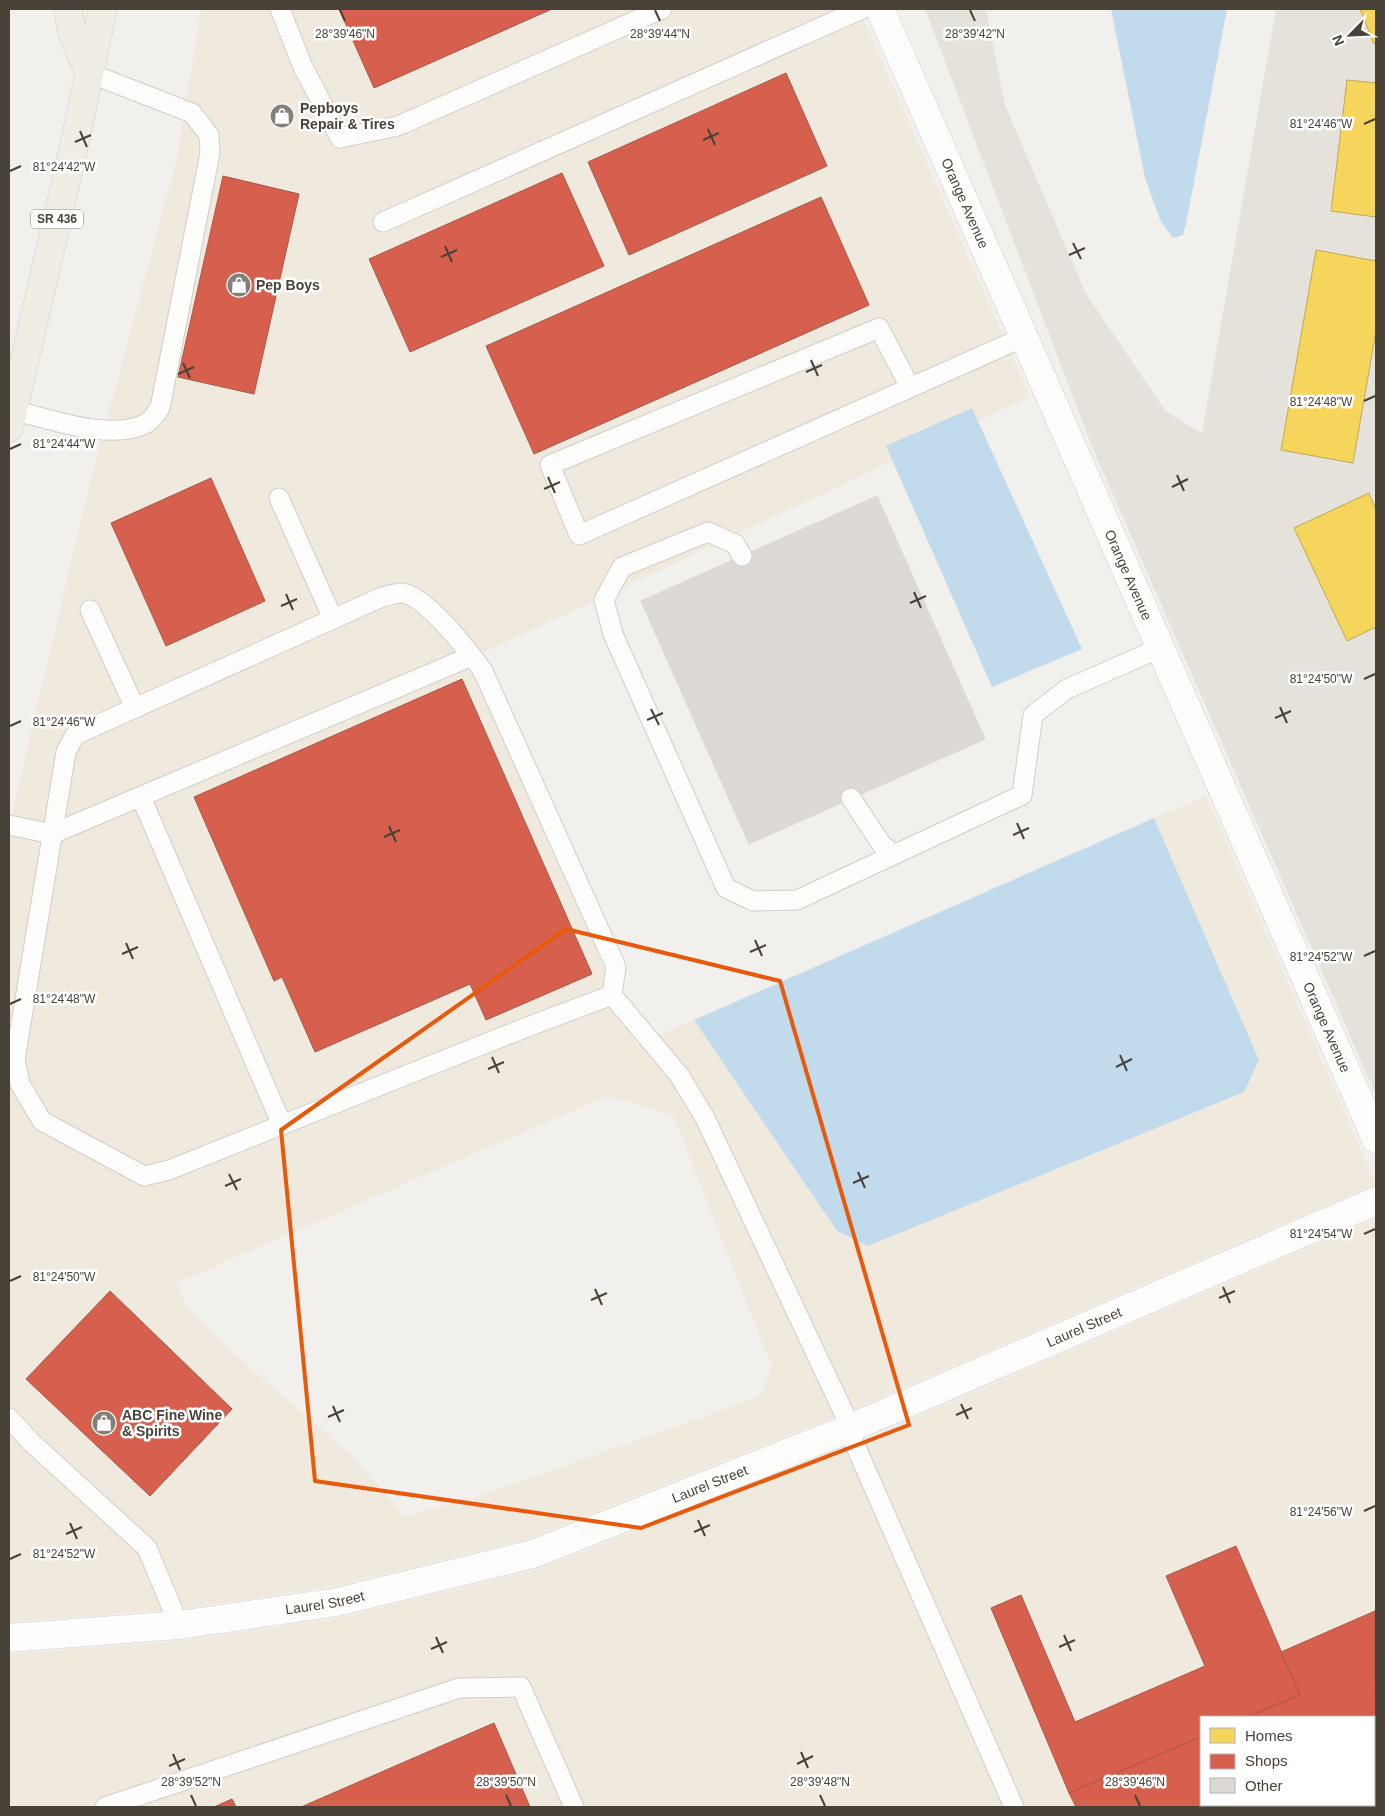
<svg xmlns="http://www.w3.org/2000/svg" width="1385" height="1816" font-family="Helvetica,sans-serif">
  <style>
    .residential { fill: #e5e2db }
    .commercial { fill: #f0e9de; fill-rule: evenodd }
    .water { fill: #c1daec }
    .homes { fill: #f6d55c; stroke: #c2a952 }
    .shops { fill: #d6604d; stroke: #ab5747 }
    .building { fill: #dcd9d6; stroke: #dad7d3 }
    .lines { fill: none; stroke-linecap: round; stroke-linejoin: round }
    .service-casing { stroke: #d0cecb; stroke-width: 21 }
    .tertiary-casing { stroke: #d0cecb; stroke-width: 29 }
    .primary-casing { stroke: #d3ccbc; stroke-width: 29 }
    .service { stroke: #fdfdfc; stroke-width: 19 }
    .tertiary { stroke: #fdfdfc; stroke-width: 28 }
    .primary { stroke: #f0ede5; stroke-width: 28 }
    .marked { fill: none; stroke: #e8590c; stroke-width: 4; stroke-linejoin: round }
    .ticks { fill: none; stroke: #484239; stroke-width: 2 }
    .labels { text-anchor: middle; stroke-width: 5; stroke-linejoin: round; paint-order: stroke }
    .shield { fill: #fff; stroke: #7f7b74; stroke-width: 1 }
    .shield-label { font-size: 12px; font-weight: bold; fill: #484239 }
    .poi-label { font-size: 14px; font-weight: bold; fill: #484239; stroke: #fff; text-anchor: start }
    .street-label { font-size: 14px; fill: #484239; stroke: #fff }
    .ticks-label { font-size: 12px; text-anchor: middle; fill: #484239; stroke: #fff; stroke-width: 5; stroke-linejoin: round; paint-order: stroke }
  </style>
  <rect width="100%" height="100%" fill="#f2f0ed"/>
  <!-- residential -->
  <path class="residential" d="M925,9H986L1005,105L1085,292L1166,412L1202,433L1276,9H1376V1095L1091,444Z"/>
  <!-- commercial -->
  <g class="commercial">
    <path d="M201,9H859L1030,397L474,657L636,1045L694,1020L837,1231L1259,1060L1154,818L1206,796L1376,1184L842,1414L528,1539L335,1586L179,1609L9,1622V827L88,490L177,158ZM607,1096L673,1115L772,1367L759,1397L480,1496L404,1516L354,1458L230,1350L187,1307L176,1283Z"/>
    <path d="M1376,1218V1807H9V1654L179,1641L338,1618L536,1570L854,1444ZM1201,1717H1374V1805H1201Z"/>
  </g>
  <!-- water -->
  <g class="water">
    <path d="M1111,9H1227L1186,224L1183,235L1173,238L1161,222L1145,178Z"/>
    <path d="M972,408L1082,649L992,687L886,446Z"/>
    <path d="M1154,818L1259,1060L1244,1092L868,1246L837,1231L694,1020Z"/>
  </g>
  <!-- homes -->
  <g class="homes">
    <path d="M1360,9H1376V43L1374,44Z"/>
    <path d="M1347,80L1376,83V217L1331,211Z"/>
    <path d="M1316,250L1376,261V331L1353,463L1281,450Z"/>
    <path d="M1369,493L1376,510V627L1347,641L1294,528Z"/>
  </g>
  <!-- shops -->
  <g class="shops">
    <path d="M339,9H552L374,88Z"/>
    <path d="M786,73L827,166L629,255L588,162Z"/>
    <path d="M562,173L604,266L410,352L369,259Z"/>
    <path d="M223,176L299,194L254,394L178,377Z"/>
    <path d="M821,197L869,305L534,454L486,346Z"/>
    <path d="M211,478L265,601L166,646L111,523Z"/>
    <path d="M462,679L592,974L486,1020L470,984L315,1052L282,977L274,981L194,797Z"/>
    <path d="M110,1291L232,1409L150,1496L26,1379Z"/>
    <path d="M1236,1546L1300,1695L1247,1717H1201V1737L1069,1793L991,1608L1021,1595L1075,1722L1205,1666L1166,1576Z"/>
    <path d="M1375,1611L1376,1807H1076L1069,1793L1201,1737V1805H1374V1717H1247L1300,1695L1281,1652Z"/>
    <path d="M494,1723L530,1807H301Z"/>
    <path d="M232,1799L236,1807H214Z"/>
  </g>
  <!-- building -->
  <path class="building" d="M877,496L985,739L749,844L641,601Z"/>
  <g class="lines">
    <defs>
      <g id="service">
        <path d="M280,9L303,67L340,138L398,126L662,9"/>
        <path d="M383,222L862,9"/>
        <path d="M910,387L879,328L550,465L579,535L1024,337"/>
        <path d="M13,410C50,419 112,442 147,423C152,420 156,413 160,408L210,153L209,135L192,113L89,73"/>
        <path d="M279,498L333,619"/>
        <path d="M742,556L735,544L708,532L622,567L604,600L613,634L726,888L753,901L797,900L1022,795L1033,715L1067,689L1160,648"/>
        <path d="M90,610L135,708"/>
        <path d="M141,797L282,1125"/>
        <path d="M851,798L882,845L894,854"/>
        <path d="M9,825L52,834L472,656"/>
        <path d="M612,995L522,1029L169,1170L144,1176L42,1121L20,1084L15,1060L66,752L75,735L382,597C388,596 395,593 401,593C425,594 469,652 483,671L616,967L612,995L679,1075L705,1118L851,1428"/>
        <path d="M9,1418L31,1442L147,1548L179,1625"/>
        <path d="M848,1429L1014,1807"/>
        <path d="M105,1807L459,1688L521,1687L574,1807"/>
      </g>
      <g id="tertiary">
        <path id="s1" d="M880,9L1376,1139"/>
        <path id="s2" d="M9,1638L179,1625L337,1602L533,1554L848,1429L1376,1201"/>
      </g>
      <g id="primary">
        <path d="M68,9L72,32L89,73"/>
        <path d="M9,428L72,155L103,9"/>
      </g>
    </defs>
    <!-- service casing -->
    <use href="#service" class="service-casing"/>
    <!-- tertiary casing -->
    <use href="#tertiary" class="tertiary-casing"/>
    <!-- primary casing -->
    <use href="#primary" class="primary-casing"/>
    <!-- service -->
    <use href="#service" class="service"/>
    <!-- tertiary -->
    <use href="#tertiary" class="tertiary"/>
    <!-- primary -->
    <use href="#primary" class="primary"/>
  </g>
  <!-- marked area -->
  <path class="marked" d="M566,929L780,981L909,1425L641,1528L315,1481L281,1130Z"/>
  <!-- ticks -->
  <path class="ticks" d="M340,10L345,21M655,10L660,21M970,10L975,21M1364,124L1375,119M708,129L715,145M80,131L87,147M703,140L719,133M75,142L91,135M10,171L21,166M1073,243L1081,259M445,246L452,262M1069,255L1085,248M441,257L457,250M811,360L818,376M183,363L190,378M806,372L822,365M178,374L194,367M1364,401L1375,396M10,449L21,444M1177,475L1184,491M548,477L555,493M1172,487L1188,479M544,489L560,482M914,592L921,608M286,594L293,610M910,603L926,596M281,606L297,599M1364,679L1375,674M1280,707L1287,723M651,709L659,725M1275,718L1291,711M647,720L663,713M10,726L21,721M1017,823L1024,839M389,826L396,842M1013,835L1029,828M384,837L400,830M755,940L762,956M126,943L133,959M750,952L766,945M122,954L138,947M1364,956L1375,951M10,1004L21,999M1120,1055L1127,1071M492,1057L499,1073M1116,1067L1132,1059M488,1069L504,1062M858,1172L865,1188M229,1174L237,1190M853,1183L869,1176M225,1186L241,1179M1364,1234L1375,1229M10,1281L21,1276M1223,1287L1230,1303M595,1289L602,1305M1219,1298L1235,1291M591,1300L607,1293M961,1404L968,1419M333,1406L340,1422M956,1415L972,1408M328,1417L344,1410M1364,1511L1375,1506M698,1520L705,1536M70,1523L77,1539M694,1532L710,1525M66,1534L82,1527M10,1559L21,1554M1064,1635L1071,1651M436,1637L443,1653M1059,1647L1075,1640M431,1649L447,1642M801,1752L808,1768M173,1754L180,1770M797,1764L813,1756M169,1766L185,1759M191,1795L196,1806M506,1795L511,1806M820,1795L825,1806M1135,1795L1140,1806"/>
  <!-- icons -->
  <defs>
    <symbol id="shop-disc" viewBox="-11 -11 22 22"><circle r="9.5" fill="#847f78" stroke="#fff"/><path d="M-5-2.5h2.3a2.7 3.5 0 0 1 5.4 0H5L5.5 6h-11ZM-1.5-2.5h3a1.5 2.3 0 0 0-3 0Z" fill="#fff"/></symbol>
  </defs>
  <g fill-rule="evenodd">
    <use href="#shop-disc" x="268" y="102" width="28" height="28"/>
    <use href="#shop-disc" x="225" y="271" width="28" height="28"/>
    <use href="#shop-disc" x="90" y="1409" width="28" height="28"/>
  </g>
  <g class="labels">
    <!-- shield labels -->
    <rect class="shield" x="31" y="209.5" width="52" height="19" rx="4"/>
    <g class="shield-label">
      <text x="57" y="223">SR 436</text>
    </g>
    <!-- poi labels -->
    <g class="poi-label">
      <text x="300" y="113">Pepboys<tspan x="300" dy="16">Repair &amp; Tires</tspan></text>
      <text x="256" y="290">Pep Boys</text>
      <text x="122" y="1420">ABC Fine Wine<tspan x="122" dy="16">&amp; Spirits</tspan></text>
    </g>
    <!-- street labels -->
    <g class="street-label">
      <text dy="5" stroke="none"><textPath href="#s1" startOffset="212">Orange Avenue</textPath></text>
      <text dy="5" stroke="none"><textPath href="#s1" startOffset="618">Orange Avenue</textPath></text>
      <text dy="5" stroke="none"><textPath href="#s1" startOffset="1112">Orange Avenue</textPath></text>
      <text dy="5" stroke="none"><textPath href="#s2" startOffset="1128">Laurel Street</textPath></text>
      <text dy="5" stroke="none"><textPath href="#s2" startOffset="722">Laurel Street</textPath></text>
      <text dy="5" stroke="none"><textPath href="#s2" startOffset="318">Laurel Street</textPath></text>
    </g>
  </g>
  <g class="ticks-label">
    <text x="345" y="38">28°39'46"N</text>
    <text x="660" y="38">28°39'44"N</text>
    <text x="975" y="38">28°39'42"N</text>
    <text x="1321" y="128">81°24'46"W</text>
    <text x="64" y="171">81°24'42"W</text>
    <text x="1321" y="406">81°24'48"W</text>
    <text x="64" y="448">81°24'44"W</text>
    <text x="1321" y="683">81°24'50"W</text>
    <text x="64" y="726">81°24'46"W</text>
    <text x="1321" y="961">81°24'52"W</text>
    <text x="64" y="1003">81°24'48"W</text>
    <text x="1321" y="1238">81°24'54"W</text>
    <text x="64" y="1281">81°24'50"W</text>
    <text x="1321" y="1516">81°24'56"W</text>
    <text x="64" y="1558">81°24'52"W</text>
    <text x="191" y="1786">28°39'52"N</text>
    <text x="506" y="1786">28°39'50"N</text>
    <text x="820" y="1786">28°39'48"N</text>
    <text x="1135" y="1786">28°39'46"N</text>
  </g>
  <!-- border -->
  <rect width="1385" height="1816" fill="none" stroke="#484239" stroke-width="20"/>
  <!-- legend -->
  <rect x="1200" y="1716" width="175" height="90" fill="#ffffff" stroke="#b6b3b0"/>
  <rect x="1210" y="1728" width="25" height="15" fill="#f6d55c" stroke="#b6b3b0"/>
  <text x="1245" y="1741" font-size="15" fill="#484239">Homes</text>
  <rect x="1210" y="1754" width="25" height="15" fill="#d6604d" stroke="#b6b3b0"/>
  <text x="1245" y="1766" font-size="15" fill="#484239">Shops</text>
  <rect x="1210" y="1778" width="25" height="15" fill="#dcd9d6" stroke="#b6b3b0"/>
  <text x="1245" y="1791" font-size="15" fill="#484239">Other</text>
  <!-- north arrow -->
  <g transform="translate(1350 35) rotate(246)" stroke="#ffffff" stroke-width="4" paint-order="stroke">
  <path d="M0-4L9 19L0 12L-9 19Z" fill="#484239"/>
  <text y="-8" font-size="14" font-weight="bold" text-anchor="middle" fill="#484239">N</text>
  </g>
</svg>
